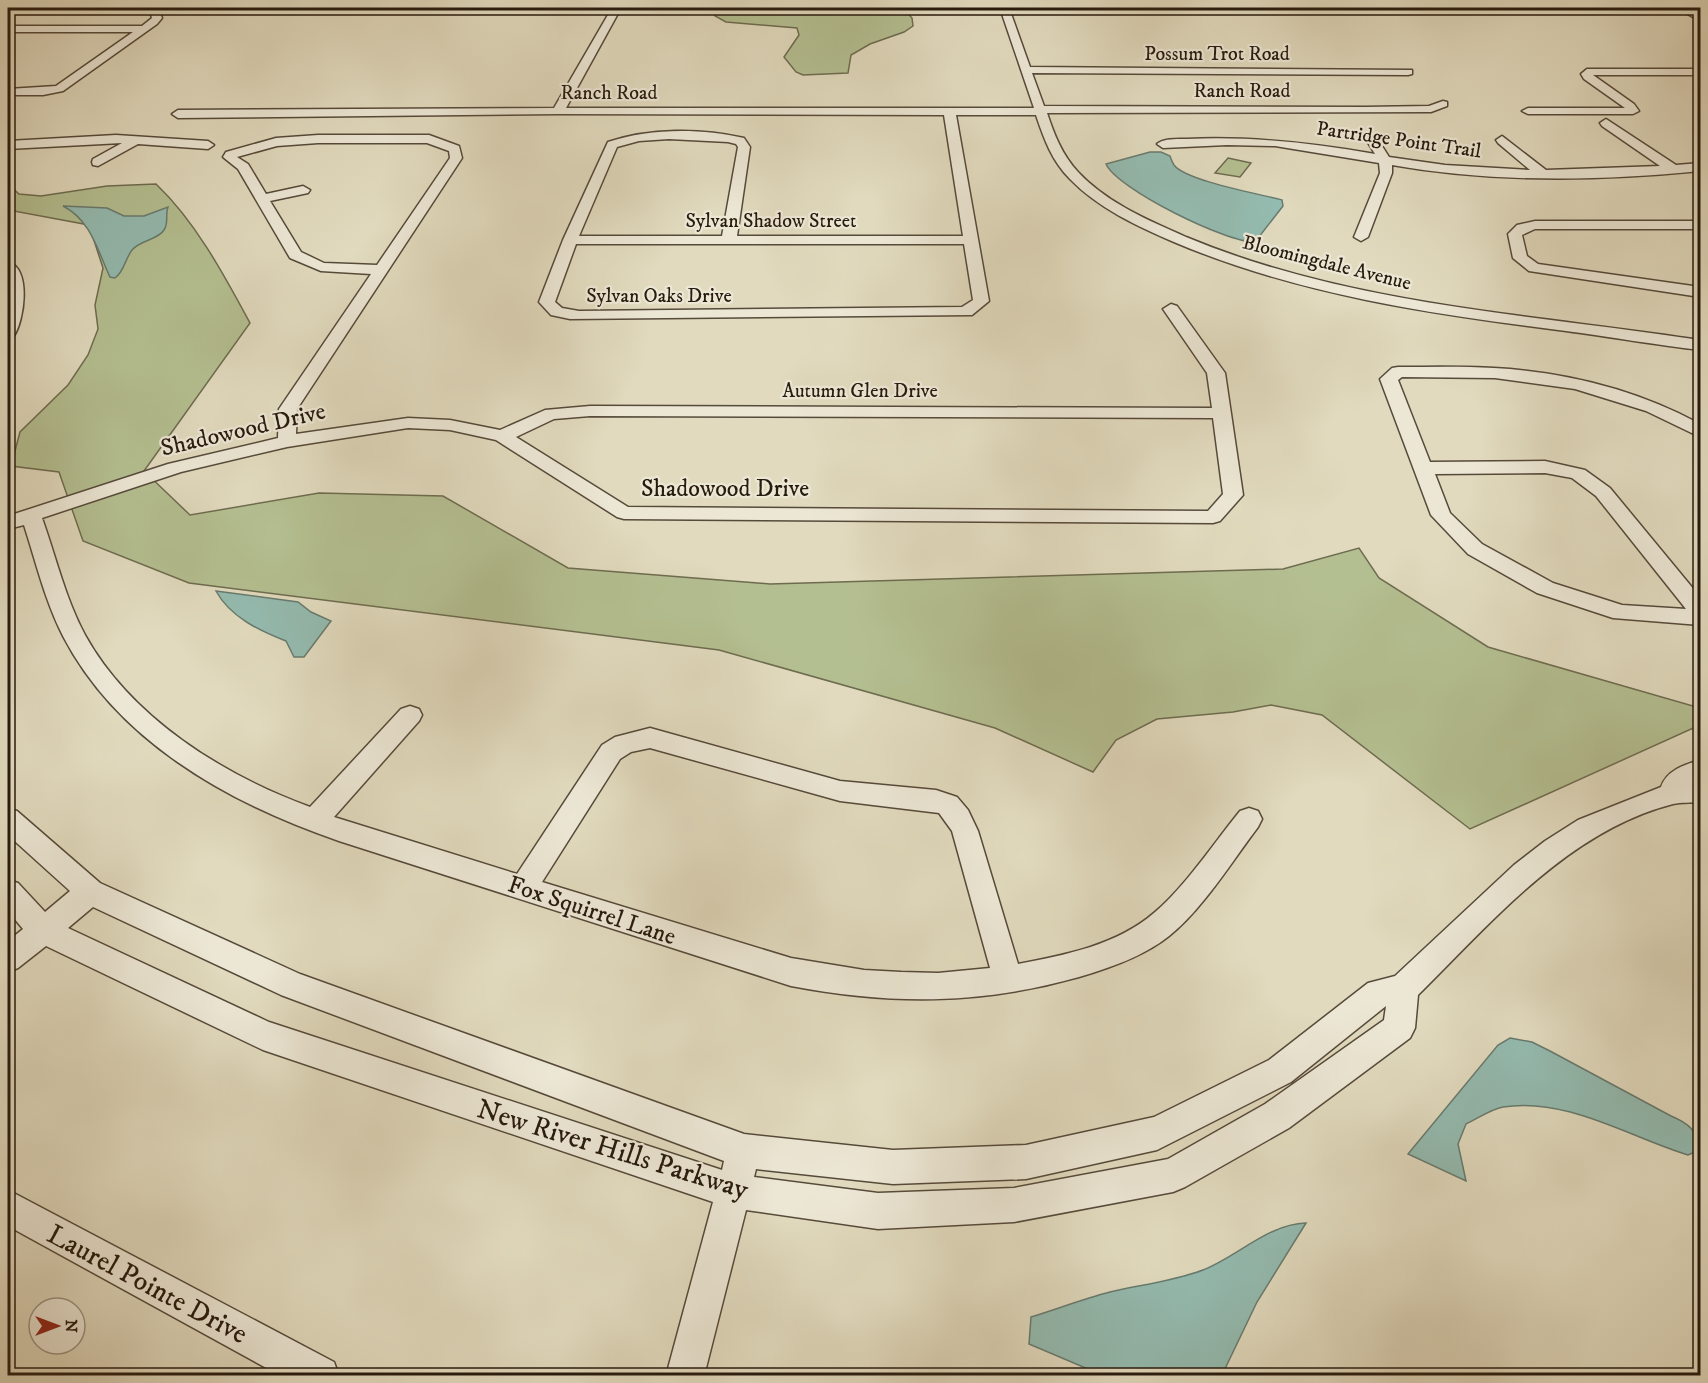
<svg xmlns="http://www.w3.org/2000/svg" width="1708" height="1383" font-family="'IM FELL DW Pica',serif">
  <style>
    .green { fill: #b4bf91; stroke: #6e6c50; stroke-width: 1.5 }
    .water { fill: #94bbb0; stroke: #687b6f; stroke-width: 1.5 }
    .lines { fill: none; stroke-linecap: round; stroke-linejoin: round }
    .minor-casing { stroke: #564a3a; stroke-width: 3 }
    .minor { fill: #ece7d5; fill-rule: evenodd }
    .labels { text-anchor: middle; stroke-width: 4.5; stroke-linejoin: round; paint-order: stroke }
    .far-street-label { font-size: 20px; fill: #271a0e; stroke: #ece7d5 }
    .street-label { font-size: 24px; fill: #271a0e; stroke: #ece7d5 }
    .near-street-label { font-size: 28px; fill: #271a0e; stroke: #ece7d5 }
  </style>
  <rect width="100%" height="100%" fill="#e1dabe"/>
  <filter id="stains"><feTurbulence type="fractalNoise" baseFrequency=".00333" numOctaves="4"/><feColorMatrix values="0 0 0 0 .2 0 0 0 0 .09 0 0 0 0 .02 0 0 0 .5 -.17"/></filter>
  <radialGradient id="worn" r=".72"><stop offset=".6" stop-color="#630" stop-opacity="0"/><stop offset="1" stop-color="#630" stop-opacity=".3"/></radialGradient>
  <!-- green -->
  <g class="green">
    <path d="M718,8L904,9L912,18L913,26L904,32L870,44L851,55L848,73L803,75L796,72L784,57L799,35L797,28L726,22L715,16Z"/>
    <path d="M1228,158L1251,163L1240,177L1215,173Z"/>
    <path d="M8,184L19,194L41,196L107,186L156,184C196,222 224,275 250,323L144,471L190,515L319,493L443,496L568,568L770,584L1283,569L1359,548L1379,578L1488,647L1700,708V725L1470,829L1322,715L1271,705L1233,712L1157,719L1116,740L1093,772L995,728L719,650L189,583L83,541L59,472L11,466L20,432L68,385L88,355L98,329L95,305L103,268L89,225L8,210Z"/>
  </g>
  <!-- water -->
  <g class="water">
    <path d="M1150,152H1161L1170,156C1171,159 1172,162 1174,165C1186,181 1260,194 1282,200L1283,206L1255,242C1227,243 1117,189 1106,164Z"/>
    <path d="M63,206L107,208L124,216H144L168,207C165,215 169,223 164,230C158,240 140,240 132,250C125,259 124,272 115,278L110,277C98,252 91,220 63,206Z"/>
    <path d="M216,591L298,602L311,612L331,621L304,657H294L286,641C260,631 230,617 216,591Z"/>
    <path d="M1510,1038L1532,1042L1550,1051L1671,1116C1688,1123 1698,1131 1700,1150L1688,1155C1629,1137 1567,1097 1503,1107C1491,1109 1477,1119 1466,1124L1458,1144L1466,1181L1408,1154L1498,1045Z"/>
    <path d="M1306,1223L1257,1302L1222,1375H1102L1029,1344L1031,1317C1057,1309 1083,1299 1110,1292C1140,1285 1174,1281 1203,1270C1237,1257 1268,1224 1306,1223Z"/>
  </g>
  <g class="lines">
    <defs>
      <g id="minor">
        <path d="M149,8H158L162,18L157,24L63,91L43,95H8V89L56,86L133,32H8V26H142L152,18Z"/>
        <path d="M612,8H621L566,108H1034L1000,8H1009L1030,67L1412,70V74L1408,75L1032,73L1044,106L1365,107L1429,106L1443,101L1447,102V106L1431,112L1047,113C1054,134 1062,155 1078,172C1107,203 1148,220 1186,237C1349,305 1527,314 1700,340V350C1656,345 1611,337 1566,331C1432,314 1299,295 1174,242C1137,226 1098,208 1070,179C1052,161 1044,139 1036,115H956L989,301L972,315L570,319L551,315L539,302L563,240L608,142C649,128 701,128 744,138L750,147L737,236H963L944,115L558,114L178,118L172,114L178,110L554,108ZM669,139L728,142L736,144L738,147L722,236H579L617,147L639,141ZM576,244H964L973,300L962,307L579,311L562,308L555,302Z"/>
        <path d="M1677,8H1688L1700,14V21Z"/>
        <path d="M1587,69H1700V75H1593L1634,104L1639,111L1633,114H1528L1522,111L1528,108H1625L1584,79L1581,74Z"/>
        <path d="M1606,119L1676,165L1700,163V171C1599,181 1493,183 1392,165V173L1368,237L1361,241L1354,237L1380,173L1379,163L1275,146L1227,145L1163,148L1157,144C1164,138 1178,139 1187,139C1251,136 1312,143 1375,154L1367,141L1373,137L1377,138L1389,157L1445,165L1530,170L1498,143L1496,140L1502,136L1546,170L1660,166L1602,126L1600,123Z"/>
        <path d="M116,135L208,141L214,145L208,149L138,144L98,166L93,165L92,162L93,159L122,143L8,149V141Z"/>
        <path d="M318,135H429L459,146L462,158L297,409L296,434L408,418L450,420L500,430L545,410L590,406L1212,408L1207,373L1163,309L1171,304L1177,306L1225,373L1243,495L1220,521L1213,523L624,519L617,517L496,440L450,430L408,428L287,447L181,472L42,518C56,557 65,598 85,635C131,718 223,775 310,807L401,709L410,706L419,709L422,715L419,721L334,817L517,874L602,745L615,737L650,728L840,781L936,790L957,797L968,810L978,831L1018,964C1065,955 1117,945 1154,913C1185,887 1214,843 1240,811L1249,808L1258,811L1262,819L1258,827C1233,860 1202,910 1169,936C1144,956 1110,968 1079,977C980,1005 891,1005 791,986L339,841C231,804 118,742 63,636C45,601 36,562 24,525L8,529V516L168,464L278,438L279,409L371,274L321,271L290,258L238,169L223,157L226,152L276,138ZM318,143H427L449,151L450,158L377,265L324,263L301,252L270,201L308,193L310,190L303,186L266,194L248,164L237,157L277,146ZM590,416L1213,418L1223,494L1208,511L628,507L516,437L554,419ZM650,748L840,801L939,813L952,831L990,968L938,973L901,972L864,970L791,958L542,882L620,759L631,752Z"/>
        <path d="M1535,221H1700V229H1535L1522,235L1527,256L1538,264L1700,287V297L1529,271L1513,258L1508,234L1517,225Z"/>
        <path d="M8,262C32,268 24,321 14,336L8,338C6,322 10,306 10,290C10,281 7,271 8,262Z"/>
        <path d="M1398,367C1430,367 1462,366 1494,368C1566,372 1637,390 1700,424V437L1646,411L1575,389L1495,378L1402,377L1398,380L1430,462L1545,461L1585,470L1610,488L1700,597V625L1613,618L1537,593L1468,554L1431,515L1380,379L1392,368ZM1545,473L1572,478L1596,496L1686,609L1622,605L1553,583L1482,544L1450,513L1435,474Z"/>
        <path d="M1700,760V780L1697,782H1700V802C1692,803 1681,802 1673,804C1568,831 1492,922 1418,995L1415,1028L1410,1038L1289,1128L1185,1187L1173,1192L1014,1222L878,1229L746,1210L704,1376H666L713,1202L263,1050L46,946L18,968L8,972V941L23,929L8,911V880L18,883L45,912L70,891L8,835V808L17,811L100,883L300,974L744,1134L893,1150L1026,1145L1154,1117L1269,1060L1368,983L1395,976L1514,865L1545,841L1578,820L1661,787C1667,770 1684,765 1700,760ZM93,907L281,995L724,1161L722,1170L269,1022L68,928ZM1386,1006L1384,1020L1265,1104L1168,1159L1014,1188L878,1193L754,1177L756,1169L893,1184L1026,1179L1157,1150L1291,1082Z"/>
        <path d="M8,1190L334,1362L339,1376H281L8,1226Z"/>
      </g>
    </defs>
    <!-- minor casing -->
    <use href="#minor" class="minor-casing"/>
    <!-- minor -->
    <use href="#minor" class="minor"/>
  </g>
  <g class="labels">
    <!-- far-street labels -->
    <g class="far-street-label">
      <text x="1217" y="60">Possum Trot Road</text>
      <text x="1242" y="97">Ranch Road</text>
      <text x="609" y="99">Ranch Road</text>
      <text transform="translate(1399 139) rotate(8)" y="7">Partridge Point Trail</text>
      <text x="771" y="227">Sylvan Shadow Street</text>
      <text transform="translate(1327 262) rotate(14)" y="7">Bloomingdale Avenue</text>
      <text x="659" y="302">Sylvan Oaks Drive</text>
      <text x="860" y="397">Autumn Glen Drive</text>
    </g>
    <!-- street labels -->
    <g class="street-label">
      <text transform="translate(243 429) rotate(-13)" y="8">Shadowood Drive</text>
      <text x="725" y="496">Shadowood Drive</text>
      <text transform="translate(592 910) rotate(18)" y="8">Fox Squirrel Lane</text>
    </g>
    <!-- near-street labels -->
    <g class="near-street-label">
      <text transform="translate(613 1148) rotate(17)" y="10">New River Hills Parkway</text>
      <text transform="translate(148 1283) rotate(28)" y="10">Laurel Pointe Drive</text>
    </g>
  </g>
  <!-- margin -->
  <rect width="1708" height="1383" fill="none" stroke="#e1dabe" stroke-width="30"/>
  <rect x="9" y="9" width="1690" height="1365" fill="none" stroke="#271a0e" stroke-width="3"/>
  <rect x="15" y="15" width="1678" height="1353" fill="none" stroke="#271a0e" stroke-width="1.5"/>
  <!-- north arrow -->
  <g transform="translate(57 1326) rotate(90)"><circle r="28" fill="#ece7d5" stroke="#9d9585" stroke-width="1.5"/>
  <path d="M0-4.5L10 22L0 15L-10 22Z" fill="#8f2418"/>
  <text y="-9" font-size="16" font-weight="bold" text-anchor="middle" fill="#271a0e">N</text>
  </g>
  <rect width="100%" height="100%" filter="url(#stains)"/>
  <rect width="100%" height="100%" fill="url(#worn)"/>
</svg>
